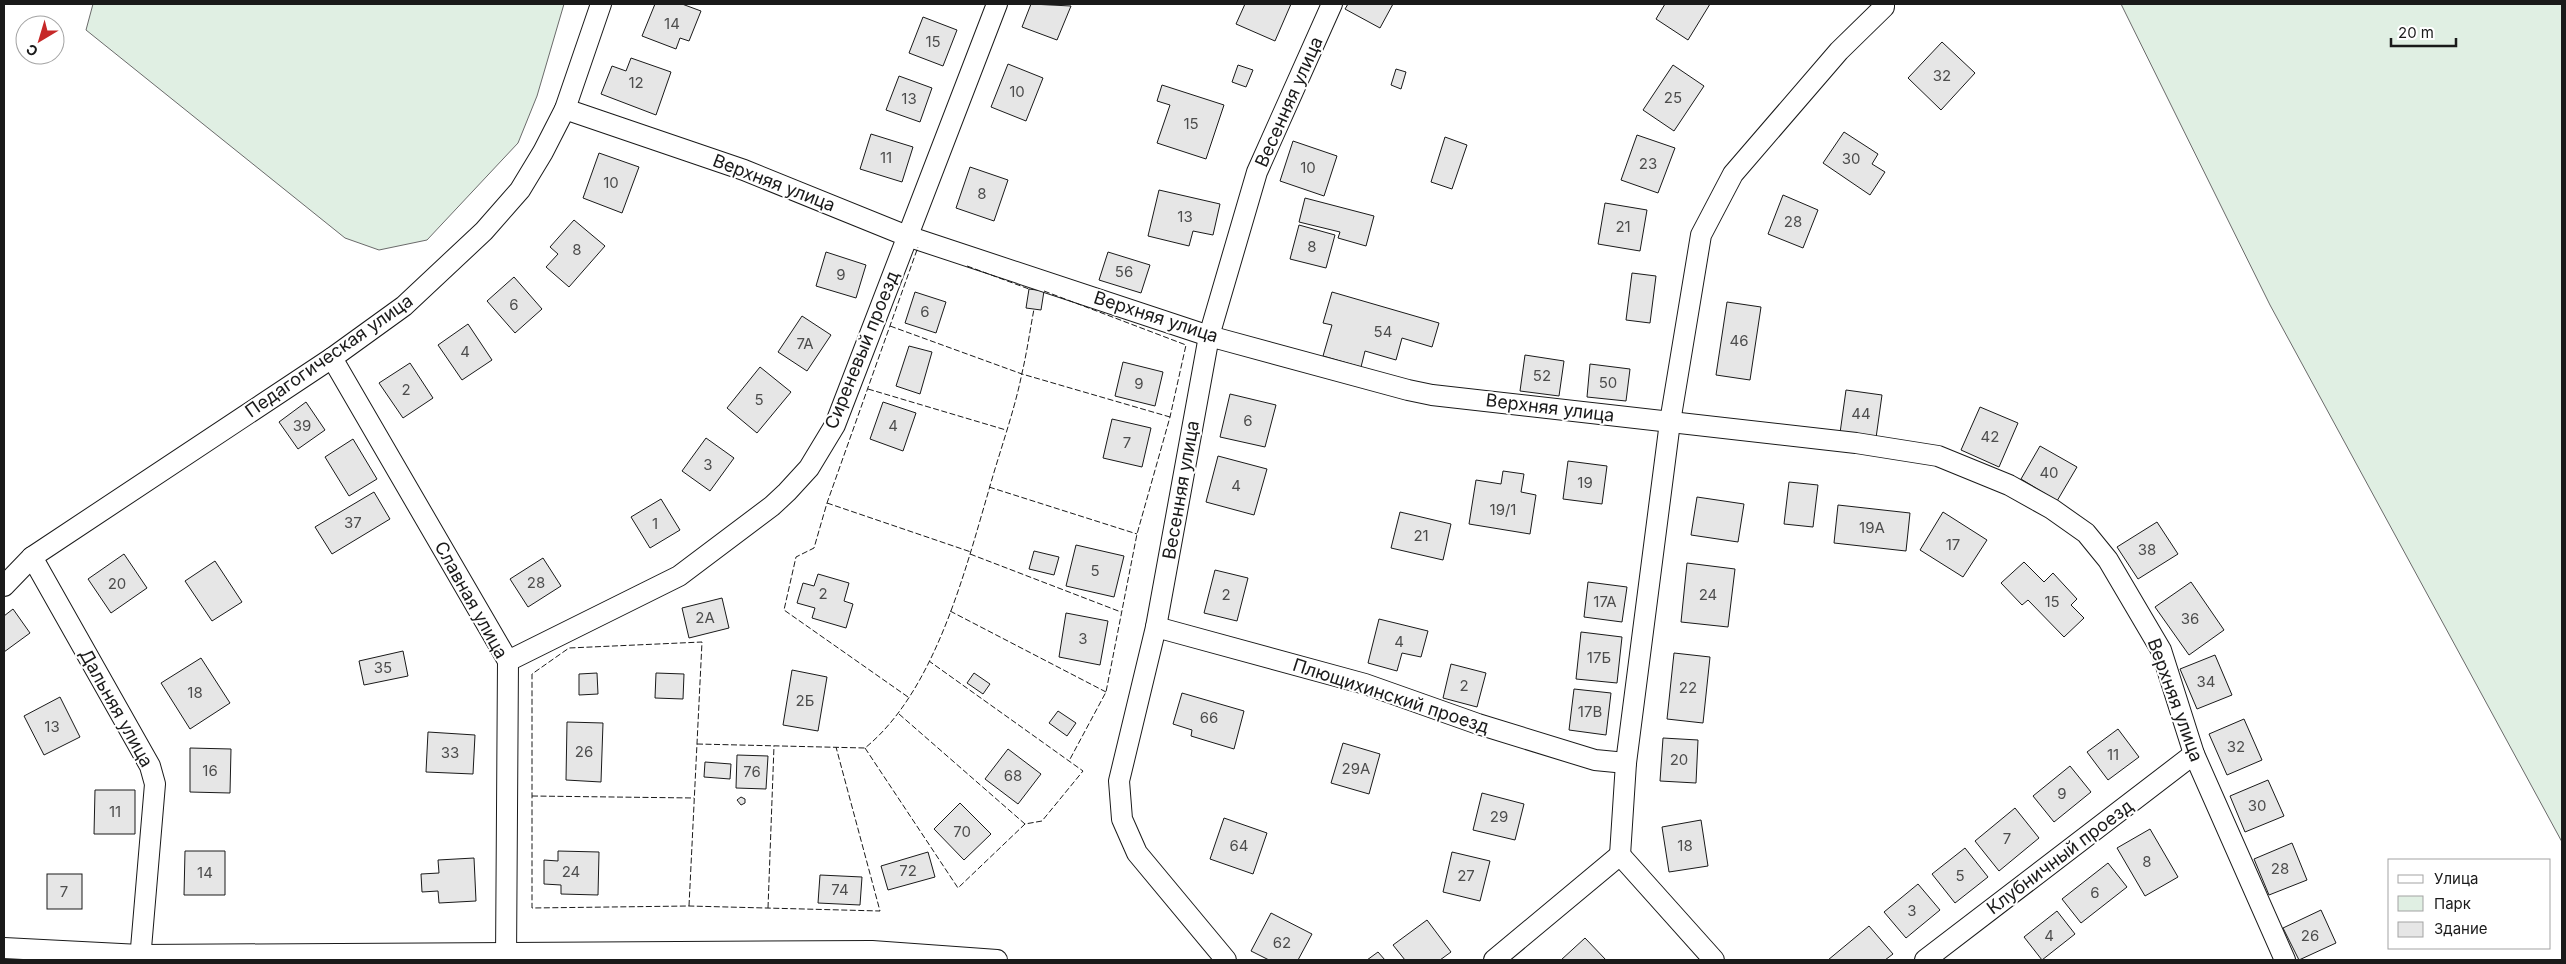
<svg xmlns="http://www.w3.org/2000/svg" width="2566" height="964" font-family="Inter,sans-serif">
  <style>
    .green { fill: #e0efe3; stroke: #6a6a6a }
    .building { fill: #e6e6e6; stroke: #1a1a1a }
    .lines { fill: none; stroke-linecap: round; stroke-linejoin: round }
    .street-casing { stroke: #1a1a1a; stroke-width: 22 }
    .street { stroke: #fff; stroke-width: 20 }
    .fence { stroke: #1a1a1a; stroke-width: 1; stroke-dasharray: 6 2.5; stroke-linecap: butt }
    .labels { text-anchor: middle; stroke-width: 4; stroke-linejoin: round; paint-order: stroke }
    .number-label { font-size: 15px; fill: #4d4d4d }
    .street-label { font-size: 18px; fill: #1a1a1a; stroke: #fff }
  </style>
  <rect width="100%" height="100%" fill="#fff"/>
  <!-- green -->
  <g class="green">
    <path d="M93,4H564L537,96L518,143L427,240L379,250L345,238L86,30Z"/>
    <path d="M2121,4H2562V842L2270,305Z"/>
  </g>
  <!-- building -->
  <g class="building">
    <path d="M655,4H682L701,11L689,41L680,38L676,49L642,36Z"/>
    <path d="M1031,4L1071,6L1057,40L1022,27Z"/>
    <path d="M1245,4H1291L1275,41L1236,24Z"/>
    <path d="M1348,4H1393L1380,28L1345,9Z"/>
    <path d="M1665,4H1710L1688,40L1656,19Z"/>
    <path d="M923,17L957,30L943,66L909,53Z"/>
    <path d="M1942,42L1975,73L1941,110L1908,78Z"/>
    <path d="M631,58L671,72L656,115L601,94L612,66L626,71Z"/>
    <path d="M1008,64L1043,78L1026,121L991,107Z"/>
    <path d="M1238,65L1253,70L1246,87L1232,82Z"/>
    <path d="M1673,65L1704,86L1674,131L1643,110Z"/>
    <path d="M1396,69L1406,72L1401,89L1391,85Z"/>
    <path d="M899,76L932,88L920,122L886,110Z"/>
    <path d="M1162,85L1224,105L1206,159L1157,143L1170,105L1157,101Z"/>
    <path d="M1844,132L1878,154L1872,164L1885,172L1870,195L1823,163Z"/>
    <path d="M871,134L913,147L902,182L860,169Z"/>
    <path d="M1637,135L1675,148L1658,193L1621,180Z"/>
    <path d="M1445,137L1467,145L1452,189L1431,182Z"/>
    <path d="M1293,141L1337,156L1324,196L1280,181Z"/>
    <path d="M599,153L639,167L622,213L583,198Z"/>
    <path d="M970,167L1008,180L994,221L956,208Z"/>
    <path d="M1159,190L1220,204L1213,235L1193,231L1189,246L1148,236Z"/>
    <path d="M1783,195L1818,210L1803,248L1768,234Z"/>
    <path d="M1305,198L1374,216L1366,246L1338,238L1340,232L1299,222Z"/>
    <path d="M1605,203L1647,210L1640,251L1598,244Z"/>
    <path d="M574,220L605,246L569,287L546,267L558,254L550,247Z"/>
    <path d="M1299,225L1335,235L1326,268L1290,259Z"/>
    <path d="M826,252L866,265L856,298L816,286Z"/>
    <path d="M1108,252L1150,265L1141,293L1099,280Z"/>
    <path d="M1632,273L1656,276L1650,323L1626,320Z"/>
    <path d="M514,277L542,309L515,333L487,301Z"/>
    <path d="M1029,289L1044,291L1041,310L1026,308Z"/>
    <path d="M915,292L946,302L936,333L905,323Z"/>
    <path d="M1332,292L1439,323L1432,347L1402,338L1396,360L1365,351L1361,367L1323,356L1332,325L1323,323Z"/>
    <path d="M1727,302L1761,307L1750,380L1716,375Z"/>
    <path d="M802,316L831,335L807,371L778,352Z"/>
    <path d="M468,324L492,360L462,380L438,345Z"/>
    <path d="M909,346L932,352L920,394L896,386Z"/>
    <path d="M1525,355L1564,361L1559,396L1520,391Z"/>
    <path d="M1123,362L1163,372L1155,406L1115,396Z"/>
    <path d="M410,363L433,398L403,418L379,383Z"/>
    <path d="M1590,364L1630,369L1626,401L1587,397Z"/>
    <path d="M760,367L791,392L757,433L727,408Z"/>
    <path d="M1846,390L1882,395L1876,438L1840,433Z"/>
    <path d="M1230,394L1276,405L1265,447L1220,437Z"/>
    <path d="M306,402L325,430L298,449L279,422Z"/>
    <path d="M883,402L916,413L903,451L870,439Z"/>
    <path d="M1980,407L2018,423L1999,467L1961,450Z"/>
    <path d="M1112,419L1151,428L1142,467L1103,458Z"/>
    <path d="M706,438L734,458L710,491L682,471Z"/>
    <path d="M353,439L377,479L349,496L325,457Z"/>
    <path d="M2040,446L2077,467L2057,501L2021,479Z"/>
    <path d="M1218,456L1267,469L1254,515L1206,502Z"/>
    <path d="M1568,461L1607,466L1602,504L1563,499Z"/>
    <path d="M1503,471L1524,474L1521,492L1536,495L1530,534L1469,524L1476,480L1501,484Z"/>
    <path d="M1789,482L1818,485L1813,527L1784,524Z"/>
    <path d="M374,492L390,519L332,554L315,527Z"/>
    <path d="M1697,497L1744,504L1738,542L1691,535Z"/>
    <path d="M661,499L680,530L650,548L631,517Z"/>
    <path d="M1838,505L1910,513L1906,551L1834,543Z"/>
    <path d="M1400,512L1451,524L1443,560L1391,548Z"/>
    <path d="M1943,512L1987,540L1963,577L1920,550Z"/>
    <path d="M2157,522L2178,554L2138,579L2117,547Z"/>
    <path d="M1076,545L1124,556L1114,597L1066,586Z"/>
    <path d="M1034,551L1059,557L1054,575L1029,569Z"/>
    <path d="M124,554L147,588L111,613L88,579Z"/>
    <path d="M543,558L561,586L528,607L510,579Z"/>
    <path d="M215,561L242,602L212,621L185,581Z"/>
    <path d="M2024,562L2044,582L2053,573L2077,599L2071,605L2084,618L2064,637L2028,600L2022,605L2001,583Z"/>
    <path d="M1687,563L1735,569L1728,627L1681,622Z"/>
    <path d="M1215,570L1248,578L1237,621L1204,613Z"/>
    <path d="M818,574L849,583L844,601L853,604L846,628L812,618L815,608L797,603L803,583L814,586Z"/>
    <path d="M1588,582L1627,587L1622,622L1584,617Z"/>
    <path d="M2191,582L2224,630L2189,655L2155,607Z"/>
    <path d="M722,598L729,628L689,638L682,608Z"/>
    <path d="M13,609L30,633L4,652V616Z"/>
    <path d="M1066,613L1108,621L1100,665L1059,657Z"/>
    <path d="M1379,619L1428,631L1421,657L1402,653L1397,671L1368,663Z"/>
    <path d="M1581,632L1622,637L1617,683L1576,679Z"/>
    <path d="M403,651L408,676L364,685L359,661Z"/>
    <path d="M1674,653L1710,657L1703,723L1667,719Z"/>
    <path d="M2215,655L2232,695L2197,709L2180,669Z"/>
    <path d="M201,658L230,703L190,729L161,683Z"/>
    <path d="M1451,664L1486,673L1477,707L1443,698Z"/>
    <path d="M792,670L827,677L818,731L783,725Z"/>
    <path d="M597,673L598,694L579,695V674Z"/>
    <path d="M656,673L684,674L683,699L655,698Z"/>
    <path d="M974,673L990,684L983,694L967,683Z"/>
    <path d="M1574,689L1611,693L1606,735L1569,730Z"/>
    <path d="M1182,693L1244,711L1234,749L1191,736L1192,730L1173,724Z"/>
    <path d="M60,697L80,737L44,755L24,716Z"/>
    <path d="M1058,711L1076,723L1067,736L1049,723Z"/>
    <path d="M2244,719L2262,760L2227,775L2209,734Z"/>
    <path d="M567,722L603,723L601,782L566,780Z"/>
    <path d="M2118,729L2139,757L2108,780L2087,752Z"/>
    <path d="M428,732L475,735L473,774L426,772Z"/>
    <path d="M1663,738L1698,740L1696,783L1660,781Z"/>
    <path d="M1343,743L1380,754L1369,794L1331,783Z"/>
    <path d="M190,748L231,749L230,793L190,792Z"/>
    <path d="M1008,749L1041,774L1018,804L985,779Z"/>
    <path d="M737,755L768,756L766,789L736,788Z"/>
    <path d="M705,762L731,764L730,779L704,777Z"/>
    <path d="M2070,766L2091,792L2054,822L2033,796Z"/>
    <path d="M2268,780L2284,816L2245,832L2230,796Z"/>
    <path d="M95,790H135V834H94Z"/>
    <path d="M1482,793L1524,804L1515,840L1473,830Z"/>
    <path d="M741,797L745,799V803L741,805L737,800Z"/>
    <path d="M960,803L991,834L964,860L934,829Z"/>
    <path d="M2015,808L2039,838L1999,871L1975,841Z"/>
    <path d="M1224,818L1267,833L1253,874L1210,859Z"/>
    <path d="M1701,820L1708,866L1669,872L1662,827Z"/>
    <path d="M2150,829L2178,877L2145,896L2117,848Z"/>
    <path d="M2292,843L2307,880L2269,895L2254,859Z"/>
    <path d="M1965,848L1988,877L1955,903L1932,874Z"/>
    <path d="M185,851H225V895H184Z"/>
    <path d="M558,851L599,852L598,895L561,894V885L544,884V860L558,861Z"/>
    <path d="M928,852L935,877L888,890L881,866Z"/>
    <path d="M1452,852L1490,861L1480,901L1443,892Z"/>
    <path d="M474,858L476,901L439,903L438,891L422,892L421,874L439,873L438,860Z"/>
    <path d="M2108,863L2127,887L2081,923L2062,899Z"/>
    <rect x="47" y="874" width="35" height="35"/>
    <path d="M820,875L862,877L860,905L818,903Z"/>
    <path d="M1918,884L1940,910L1906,938L1884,912Z"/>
    <path d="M2321,910L2336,943L2299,960L2283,928Z"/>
    <path d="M2057,911L2075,934L2042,960L2024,937Z"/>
    <path d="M1271,913L1312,934L1298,960H1269L1251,951Z"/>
    <path d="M1427,920L1451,952L1440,960H1405L1393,945Z"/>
    <path d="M1869,926L1893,954L1885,960H1828Z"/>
    <path d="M1585,938L1606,960H1561Z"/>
    <path d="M1378,952L1385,960H1367Z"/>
  </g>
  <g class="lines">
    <defs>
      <g id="street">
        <path d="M565,109L744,170L907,236L1209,336L1408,390L1432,395L1856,443L1938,456L2009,485L2052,509L2086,533L2108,560L2161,650L2194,754L2285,960"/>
        <path d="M332,358L508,661L506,960"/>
        <path d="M32,557L150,766L155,784L140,960"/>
        <path d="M4,586L32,557L332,358L404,306L484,231L520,190L543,152L565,109L601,4"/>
        <path d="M1156,627L1365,684L1478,724L1595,760L1626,763"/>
        <path d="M508,661L679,576L772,506L787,492L809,468L835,425L997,4"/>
        <path d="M1620,855L1626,763L1670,422L1701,235L1733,174L1839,51L1884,7V4"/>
        <path d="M1620,855L1714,960"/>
        <path d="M4,948L140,955L872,951L997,960"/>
        <path d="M1226,960L1137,853L1122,819L1119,781L1156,627L1209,336L1257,172L1332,4"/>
        <path d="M1494,960L1620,855"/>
        <path d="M1925,960L2194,754"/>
      </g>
    </defs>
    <!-- street casing -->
    <use href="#street" class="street-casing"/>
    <!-- street -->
    <use href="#street" class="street"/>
    <!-- fence -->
    <g class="fence">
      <path d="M967,266L1029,289"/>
      <path d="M1044,291L1186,345L1170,417L1137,534L1106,692L1069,761"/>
      <path d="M890,326L1022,374L1170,417"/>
      <path d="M868,389L1006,430"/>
      <path d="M989,487L1137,534"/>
      <path d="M827,503L971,552"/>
      <path d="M970,554L1121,612"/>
      <path d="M950,611L1106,692"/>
      <path d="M908,697L784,610L796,557L814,548L827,503L918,247"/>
      <path d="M899,714L1025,824L1042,821L1083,771L929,661"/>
      <path d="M697,744L865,748C934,692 964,575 988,493C999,453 1014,413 1022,373C1027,352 1030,330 1034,309"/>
      <path d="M865,748L958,888L1025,824"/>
      <path d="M532,796L694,798"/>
      <path d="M689,906L702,642L569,648L532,674V908L689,906L880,911L836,747"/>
      <path d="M768,908L774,746"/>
    </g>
  </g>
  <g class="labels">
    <!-- number labels -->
    <g class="number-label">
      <text x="672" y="29">14</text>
      <text x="933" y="47">15</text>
      <text x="1942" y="81">32</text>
      <text x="636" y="88">12</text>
      <text x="1017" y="97">10</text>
      <text x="1673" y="103">25</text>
      <text x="909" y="104">13</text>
      <text x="1191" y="129">15</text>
      <text x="886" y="163">11</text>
      <text x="1851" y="164">30</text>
      <text x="1648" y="169">23</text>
      <text x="1308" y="173">10</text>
      <text x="611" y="188">10</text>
      <text x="982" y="199">8</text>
      <text x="1185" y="222">13</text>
      <text x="1793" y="227">28</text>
      <text x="1623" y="232">21</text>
      <text x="1312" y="252">8</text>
      <text x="577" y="255">8</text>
      <text x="1124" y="277">56</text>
      <text x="841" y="280">9</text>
      <text x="514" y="310">6</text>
      <text x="925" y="317">6</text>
      <text x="1383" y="337">54</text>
      <text x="1739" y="346">46</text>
      <text x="805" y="349">7А</text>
      <text x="465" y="357">4</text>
      <text x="1542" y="381">52</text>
      <text x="1608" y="388">50</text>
      <text x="1139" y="389">9</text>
      <text x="406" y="395">2</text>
      <text x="759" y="405">5</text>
      <text x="1861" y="419">44</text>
      <text x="1248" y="426">6</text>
      <text x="302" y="431">39</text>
      <text x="893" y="431">4</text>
      <text x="1990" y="442">42</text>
      <text x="1127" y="448">7</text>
      <text x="708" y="470">3</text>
      <text x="2049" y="478">40</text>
      <text x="1585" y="488">19</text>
      <text x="1236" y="491">4</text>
      <text x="1503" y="515">19/1</text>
      <text x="353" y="528">37</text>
      <text x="655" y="529">1</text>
      <text x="1872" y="533">19А</text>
      <text x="1421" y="541">21</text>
      <text x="1953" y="550">17</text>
      <text x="2147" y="555">38</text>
      <text x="1095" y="576">5</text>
      <text x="536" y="588">28</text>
      <text x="117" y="589">20</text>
      <text x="823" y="599">2</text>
      <text x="1226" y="600">2</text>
      <text x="1708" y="600">24</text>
      <text x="1605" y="607">17А</text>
      <text x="2052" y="607">15</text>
      <text x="705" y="623">2А</text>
      <text x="2190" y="624">36</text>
      <text x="1083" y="644">3</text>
      <text x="1399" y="647">4</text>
      <text x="1599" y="663">17Б</text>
      <text x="383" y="673">35</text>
      <text x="2206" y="687">34</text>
      <text x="1464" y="691">2</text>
      <text x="1688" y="693">22</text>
      <text x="195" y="698">18</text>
      <text x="805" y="706">2Б</text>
      <text x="1590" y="717">17В</text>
      <text x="1209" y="723">66</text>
      <text x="52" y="732">13</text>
      <text x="2236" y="752">32</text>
      <text x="584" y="757">26</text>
      <text x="450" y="758">33</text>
      <text x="2113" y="760">11</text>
      <text x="1679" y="765">20</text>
      <text x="1356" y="774">29А</text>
      <text x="210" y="776">16</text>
      <text x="752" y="777">76</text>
      <text x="1013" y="781">68</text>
      <text x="2062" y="799">9</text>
      <text x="2257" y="811">30</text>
      <text x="115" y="817">11</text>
      <text x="1499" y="822">29</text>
      <text x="962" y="837">70</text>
      <text x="2007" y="844">7</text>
      <text x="1239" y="851">64</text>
      <text x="1685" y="851">18</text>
      <text x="2147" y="867">8</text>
      <text x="2280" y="874">28</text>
      <text x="908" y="876">72</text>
      <text x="571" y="877">24</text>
      <text x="205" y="878">14</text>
      <text x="1466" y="881">27</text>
      <text x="1960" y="881">5</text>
      <text x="840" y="895">74</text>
      <text x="64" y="897">7</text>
      <text x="2095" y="898">6</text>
      <text x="1912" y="916">3</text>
      <text x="2049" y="941">4</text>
      <text x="2310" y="941">26</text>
      <text x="1282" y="948">62</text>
    </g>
    <!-- street labels -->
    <g class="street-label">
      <text transform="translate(1289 102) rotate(-66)" y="6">Весенняя улица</text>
      <text transform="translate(774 183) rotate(21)" y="6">Верхняя улица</text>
      <text transform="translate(1156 317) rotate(18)" y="6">Верхняя улица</text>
      <text transform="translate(862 350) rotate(-68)" y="6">Сиреневый проезд</text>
      <text transform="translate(329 356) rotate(-35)" y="6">Педагогическая улица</text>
      <text transform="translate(1550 408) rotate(7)" y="6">Верхняя улица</text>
      <text transform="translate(1181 490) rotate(-80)" y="6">Весенняя улица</text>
      <text transform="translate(471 600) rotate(61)" y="6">Славная улица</text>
      <text transform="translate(1391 696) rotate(18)" y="6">Плющихинский проезд</text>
      <text transform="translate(2175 700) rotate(70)" y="6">Верхняя улица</text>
      <text transform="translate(116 708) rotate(61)" y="6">Дальняя улица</text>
      <text transform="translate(2060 857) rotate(-37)" y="6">Клубничный проезд</text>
    </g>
  </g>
  <!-- border -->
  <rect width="2566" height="964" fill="none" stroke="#1a1a1a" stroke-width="10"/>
  <!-- legend -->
  <rect x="2388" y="859" width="162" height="90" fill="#ffffff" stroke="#a3a3a3"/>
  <rect x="2398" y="875" width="25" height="8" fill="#ffffff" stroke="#a3a3a3"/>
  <text x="2434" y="884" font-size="15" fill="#1a1a1a">Улица</text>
  <rect x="2398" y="896" width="25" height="15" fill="#e0efe3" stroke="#a3a3a3"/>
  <text x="2434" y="909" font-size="15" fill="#1a1a1a">Парк</text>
  <rect x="2398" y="922" width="25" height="15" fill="#e6e6e6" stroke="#a3a3a3"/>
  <text x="2434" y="934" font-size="15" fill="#1a1a1a">Здание</text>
  <!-- north arrow -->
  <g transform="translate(40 40) rotate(218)"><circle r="24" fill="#ffffff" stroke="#a3a3a3"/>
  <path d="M0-4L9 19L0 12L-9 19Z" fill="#c62828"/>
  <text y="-8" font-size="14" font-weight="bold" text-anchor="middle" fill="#1a1a1a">С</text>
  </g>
  <!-- scale -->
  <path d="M2391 38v8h65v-8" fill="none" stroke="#1a1a1a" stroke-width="2.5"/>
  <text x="2398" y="38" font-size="15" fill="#1a1a1a" stroke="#ffffff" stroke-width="4" paint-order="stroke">20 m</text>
</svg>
